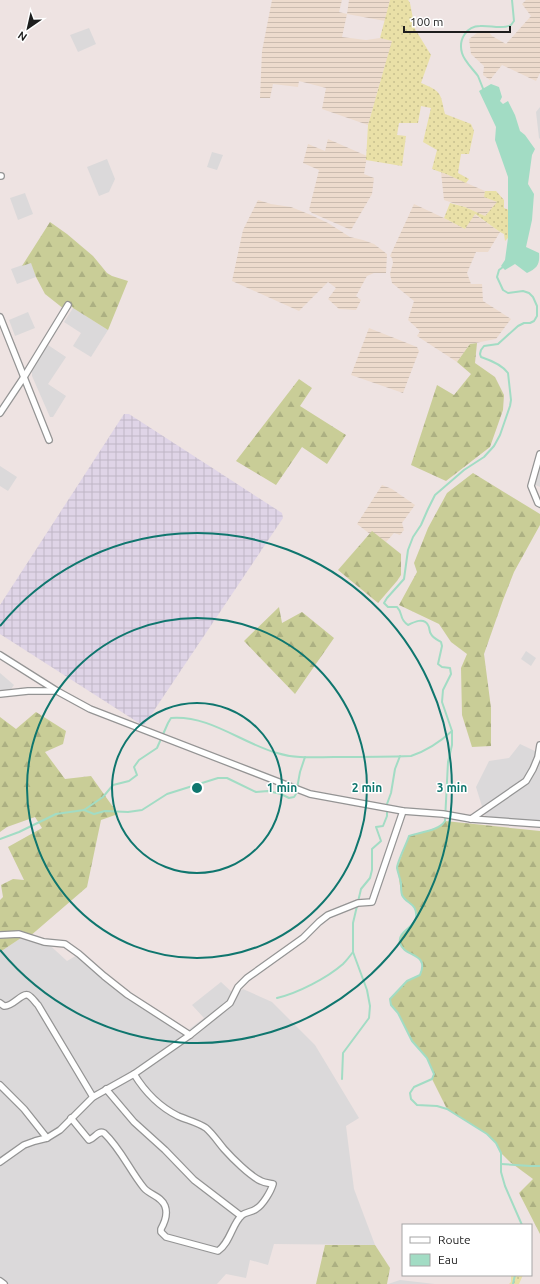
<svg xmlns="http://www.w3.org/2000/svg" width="540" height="1284" font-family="Ubuntu,sans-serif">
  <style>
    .residential { fill: #dbd9da }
    .industrial { fill: url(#industrial-grid) }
    .farmland { fill: url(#farmland-rules) }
    .grass { fill: url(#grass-dots) }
    .forest { fill: url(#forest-firs) }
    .water { fill: #a2dcc4 }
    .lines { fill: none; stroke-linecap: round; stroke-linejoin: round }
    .stream { stroke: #a2dcc4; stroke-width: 2 }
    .street-casing { stroke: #949494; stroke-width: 8 }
    .street { stroke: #fff; stroke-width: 5.5 }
    .ring { fill: none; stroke: #0f766e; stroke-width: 2 }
    .centre { fill: #0f766e; stroke: #fff; stroke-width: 2 }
    .ring-label { font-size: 12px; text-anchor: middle; font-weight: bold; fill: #0f766e; stroke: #fff; stroke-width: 3; stroke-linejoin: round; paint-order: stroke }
  </style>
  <defs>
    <pattern id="industrial-grid" width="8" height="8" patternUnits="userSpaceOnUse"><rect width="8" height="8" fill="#dfd4e7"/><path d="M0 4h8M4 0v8" fill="none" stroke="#bfb6c6"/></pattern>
    <pattern id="farmland-rules" width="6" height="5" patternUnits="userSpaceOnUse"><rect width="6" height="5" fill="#eddbcd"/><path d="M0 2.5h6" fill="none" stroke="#cbbcb0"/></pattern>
    <pattern id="grass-dots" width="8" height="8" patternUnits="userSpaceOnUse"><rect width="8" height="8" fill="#e9e0a7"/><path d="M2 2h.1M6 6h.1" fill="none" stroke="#c7c08f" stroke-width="1.8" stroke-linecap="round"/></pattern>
    <pattern id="forest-firs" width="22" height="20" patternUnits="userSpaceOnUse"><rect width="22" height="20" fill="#c9cd97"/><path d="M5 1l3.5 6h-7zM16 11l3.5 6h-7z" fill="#acb082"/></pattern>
  </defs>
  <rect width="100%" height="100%" fill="#eee3e2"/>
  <!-- residential -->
  <g class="residential">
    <path d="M89,28L96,44L78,52L70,35Z"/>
    <path d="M540,107V139L539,138L536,112Z"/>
    <path d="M212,152L223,155L217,170L207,167Z"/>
    <path d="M107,159L115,179L109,192L99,196L87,167Z"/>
    <path d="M25,193L33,214L18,220L10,198Z"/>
    <path d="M31,262L36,277L17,284L11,269Z"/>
    <path d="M73,308L108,330L91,357L73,346L81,333L64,322Z"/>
    <path d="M28,312L35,328L15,336L9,320Z"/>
    <path d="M48,345L66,357L48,384L66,396L53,417H50L32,376V369Z"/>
    <path d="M540,459V487L533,484Z"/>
    <path d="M0,466L17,477L8,491L0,486Z"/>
    <path d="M526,651L536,658L531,666L521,659Z"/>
    <path d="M0,673L14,685L5,697H0Z"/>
    <path d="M520,744L537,752L540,749V824L485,816L476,787L489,761L509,758Z"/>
    <path d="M24,936L34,939H43L67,961L79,954L104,976L187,1031L204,1018L192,1005L221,982L235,995L243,989L272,1002L315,1045L359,1118L346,1126L349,1150L354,1189L375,1245L274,1244L268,1265L250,1260L246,1278L226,1274L217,1284H0V952Z"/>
    <path d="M400,1280L435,1284H388Z"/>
  </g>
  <!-- industrial -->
  <path class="industrial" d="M124,414H129L282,513L283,518L145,724L142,725L0,634V605Z"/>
  <!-- farmland -->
  <g class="farmland">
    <path d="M272,0H342L339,12L347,14L349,0H390L385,21L347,14L342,37L366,40L380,38L393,41L383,72L368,125L322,109L326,88L299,81L298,87L273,84L270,98H260L262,51Z"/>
    <path d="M526,0H540V73L536,81L502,65L490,80L483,75L484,66L471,54L469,39L477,33L488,31L492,36L506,44L531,16L522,4Z"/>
    <path d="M328,139L367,156L364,174L374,178L372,194L351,230L312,213L309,210L319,170L303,163L308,144L325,151Z"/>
    <path d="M441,172L485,191L484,197L498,202L487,213L485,216L465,207L444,200Z"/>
    <path d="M258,200L271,204L291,207L311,215L328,223L350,237L363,240L374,244L387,254L386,273H374L367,276L356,296L361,300L356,310L339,309L328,299L336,288L328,282L299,311L232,281L243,230Z"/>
    <path d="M414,204L444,218L465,229L474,214L500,232L488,252H476L467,273L471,284H482L483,301L511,319L496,339L470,344L457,362L417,336L420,331L408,320L414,301L392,283L390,274L393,263L392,258L390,256Z"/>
    <path d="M369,328L417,347L419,351L403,393L351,375Z"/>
    <path d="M382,485L392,489L415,505L402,523L404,530L400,535L394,533L386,542L372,532L370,534L357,524Z"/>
  </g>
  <!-- grass -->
  <g class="grass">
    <path d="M390,0H408L410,3L415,29L431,55L421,83C442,92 440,92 445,114L471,124L474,131L469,154H461L458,173L469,179L466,183L446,174L432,169L437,150L423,142L431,108L421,106L418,123H399L397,135L406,136L402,166L366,160L368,125L383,72L392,41L380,38Z"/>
    <path d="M485,191H496L504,200V208L509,210L508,238L505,241L504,234L500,232L475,214L465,229L444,218L450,203L465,207L485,216L497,202L484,197Z"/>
    <path d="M511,1275H523L519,1284H509L511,1282Z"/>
  </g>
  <!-- forest -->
  <g class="forest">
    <path d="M50,222L67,234L93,256L107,273L112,276L128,281L108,330L73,308L69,302L64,309L45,294L36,277L31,263L22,266Z"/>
    <path d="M477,343L475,363L495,377L504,395L503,410L490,447L446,481L411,465L437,385L454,395L471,374L457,362L470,344Z"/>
    <path d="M299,379L312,388L300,406L346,435L327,464L302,447L276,485L236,461Z"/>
    <path d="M473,473L540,514V525L514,572L503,600L484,654L491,708V746L472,747L462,715L461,668L467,654L451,642L439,624L399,605L417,572L414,563L428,528L447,493Z"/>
    <path d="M372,531L401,554V575L397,581L378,603L338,570Z"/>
    <path d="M279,607L282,623L302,612L334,638L295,694L244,641Z"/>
    <path d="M36,712L66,731L63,744L45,752L65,779L91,776L118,814L101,820L87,887L29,937L24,936L0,952V900L3,897L1,885L13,879L24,880L8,847L42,828L35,817L7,827L0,832V717L16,729Z"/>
    <path d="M445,821L540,831V1234L519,1193L533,1179L510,1162L501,1153L496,1143L487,1134L447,1109L432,1079L434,1074L427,1058L412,1041L398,1013L391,1005L390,999L407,981L420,975C430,952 404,958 400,943C397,932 415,927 416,918C418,903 406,904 402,895C401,893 397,867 398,865L409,836C420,832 439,831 445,821Z"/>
    <path d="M325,1245H375L390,1268L387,1284H316Z"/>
  </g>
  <!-- water -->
  <path class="water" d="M491,84L499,87L502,97L500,101L503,104L508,101L515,115L520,131L525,135L535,149L532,155L528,184L534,194L532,220L526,247L539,253C540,265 537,268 527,273L515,264L505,270L501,266L505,260L508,238V177L495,140L496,127L479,91Z"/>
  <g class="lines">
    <!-- stream -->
    <g class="stream">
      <path d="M484,91C482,86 480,81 478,76C473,69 464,61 462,53C458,39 467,26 480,26C490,25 502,30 511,25L514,21L512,0"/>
      <path d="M503,267L499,270L497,277L503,290L508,293L523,291L529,293L533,297L537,306V316L534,321L530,323H524L518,326L498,344L484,346L481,350L480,354L481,357C490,360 503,366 508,373L511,400L510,406L500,435L494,446L484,457L464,470L435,495L428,509L421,525L413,537L408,550L404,579L387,598L384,603L388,607H397C404,614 398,618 408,625C414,622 424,617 428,625C430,628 429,632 431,634C433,638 438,640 441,642L442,646L438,664L442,667L450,668L451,674L443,690L442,702L452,731V745L448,762L445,821C439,831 420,832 409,836C407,843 397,862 397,868C398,873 400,878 401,883C401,887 401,892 402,895C406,904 418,903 416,918C415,927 397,932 400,943C404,958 430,952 420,975L407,981L390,999L391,1005L398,1013L412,1041L427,1058L434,1074L432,1079L414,1087L410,1093L411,1099L417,1105L437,1106L447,1109L487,1134L496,1143L501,1153V1172L505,1186L522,1225"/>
      <path d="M84,810L94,814L105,811L128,812L142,810L167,794L218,778H227L256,792L268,791L281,794L289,798L294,797L296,794L300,772L305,757"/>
      <path d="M0,839L19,832L56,814L84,810L103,797L113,785L129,781L137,775L134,767L139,760L157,748L168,723L171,718C210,715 241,743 277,753C296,759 315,757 334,757C360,757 385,757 411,756C426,751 440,742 452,731"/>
      <path d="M277,998C298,993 327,978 343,964C347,960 350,956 353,952V923L361,889L370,878L372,870V849L381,841L376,827L383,826L387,816V804L391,793L395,769L400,756"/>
      <path d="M342,1079L343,1053L369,1018L370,1006L367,990L353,952"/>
      <path d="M501,1164L530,1166H540"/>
      <path d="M513,1284L515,1275"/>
    </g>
    <defs>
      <g id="street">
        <path d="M0,176H1"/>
        <path d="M0,317L49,440"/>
        <path d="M0,413L24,377L68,305"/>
        <path d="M540,454L531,486L538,503L540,504"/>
        <path d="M0,655L57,691L90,709L310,794L403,811L443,814L471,819L540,824"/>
        <path d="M0,694L28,691H57"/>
        <path d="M471,819L526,781L533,769L538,757L540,745"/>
        <path d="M0,935L19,934L44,942L65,944L79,954L104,976L128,995L190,1035"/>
        <path d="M0,1003L4,1006C13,1007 21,993 28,995C32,997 35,1002 38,1005L93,1097"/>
        <path d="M0,1085L24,1109L47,1138"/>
        <path d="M106,1089L134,1122L165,1150L194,1180L241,1216"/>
        <path d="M71,1118L89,1140C95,1138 98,1130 104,1133C121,1149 130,1171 144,1188C150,1195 161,1196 165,1206C168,1214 165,1222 161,1229V1232L166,1237L218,1251C230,1243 232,1224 242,1215C246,1212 252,1212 256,1209C263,1205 271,1191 273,1184C269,1183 265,1183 261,1181C250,1176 232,1158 224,1149C218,1142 213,1134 206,1128C197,1122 187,1120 178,1116C158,1106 145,1092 134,1074"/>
        <path d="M0,1162L24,1145L35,1141L47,1138L60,1130L93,1097L134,1074L190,1035L230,1003L238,987L247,978L303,938L319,922L328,915L358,903L372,902L403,811"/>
        <path d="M0,1281L4,1284"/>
      </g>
    </defs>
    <!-- street casing -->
    <use href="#street" class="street-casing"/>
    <!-- street -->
    <use href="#street" class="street"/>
  </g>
  <!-- distance rings -->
  <g class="ring">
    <circle cx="197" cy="788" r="85"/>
    <circle cx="197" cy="788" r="170"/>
    <path d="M0 626A255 255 0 1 1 0 950"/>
  </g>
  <circle cx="197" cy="788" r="6" class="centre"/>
  <g class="ring-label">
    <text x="282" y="792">1 min</text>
    <text x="367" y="792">2 min</text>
    <text x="452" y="792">3 min</text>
  </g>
  <!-- legend -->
  <rect x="402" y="1224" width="130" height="52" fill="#ffffff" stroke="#a5a5a5"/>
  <rect x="410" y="1237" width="20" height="6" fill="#ffffff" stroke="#a5a5a5"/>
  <text x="438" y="1244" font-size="12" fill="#1d1d1d">Route</text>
  <rect x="410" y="1254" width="20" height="12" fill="#a2dcc4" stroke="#a5a5a5"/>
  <text x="438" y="1264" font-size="12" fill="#1d1d1d">Eau</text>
  <!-- north arrow -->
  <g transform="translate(28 28) rotate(214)" stroke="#ffffff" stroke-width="3" paint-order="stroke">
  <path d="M0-3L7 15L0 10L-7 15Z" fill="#1d1d1d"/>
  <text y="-6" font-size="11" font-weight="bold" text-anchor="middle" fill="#1d1d1d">N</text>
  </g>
  <!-- scale -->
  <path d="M404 26v6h106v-6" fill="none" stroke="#1d1d1d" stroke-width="2"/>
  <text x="410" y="26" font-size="12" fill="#1d1d1d" stroke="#ffffff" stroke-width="3" paint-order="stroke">100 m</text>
</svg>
